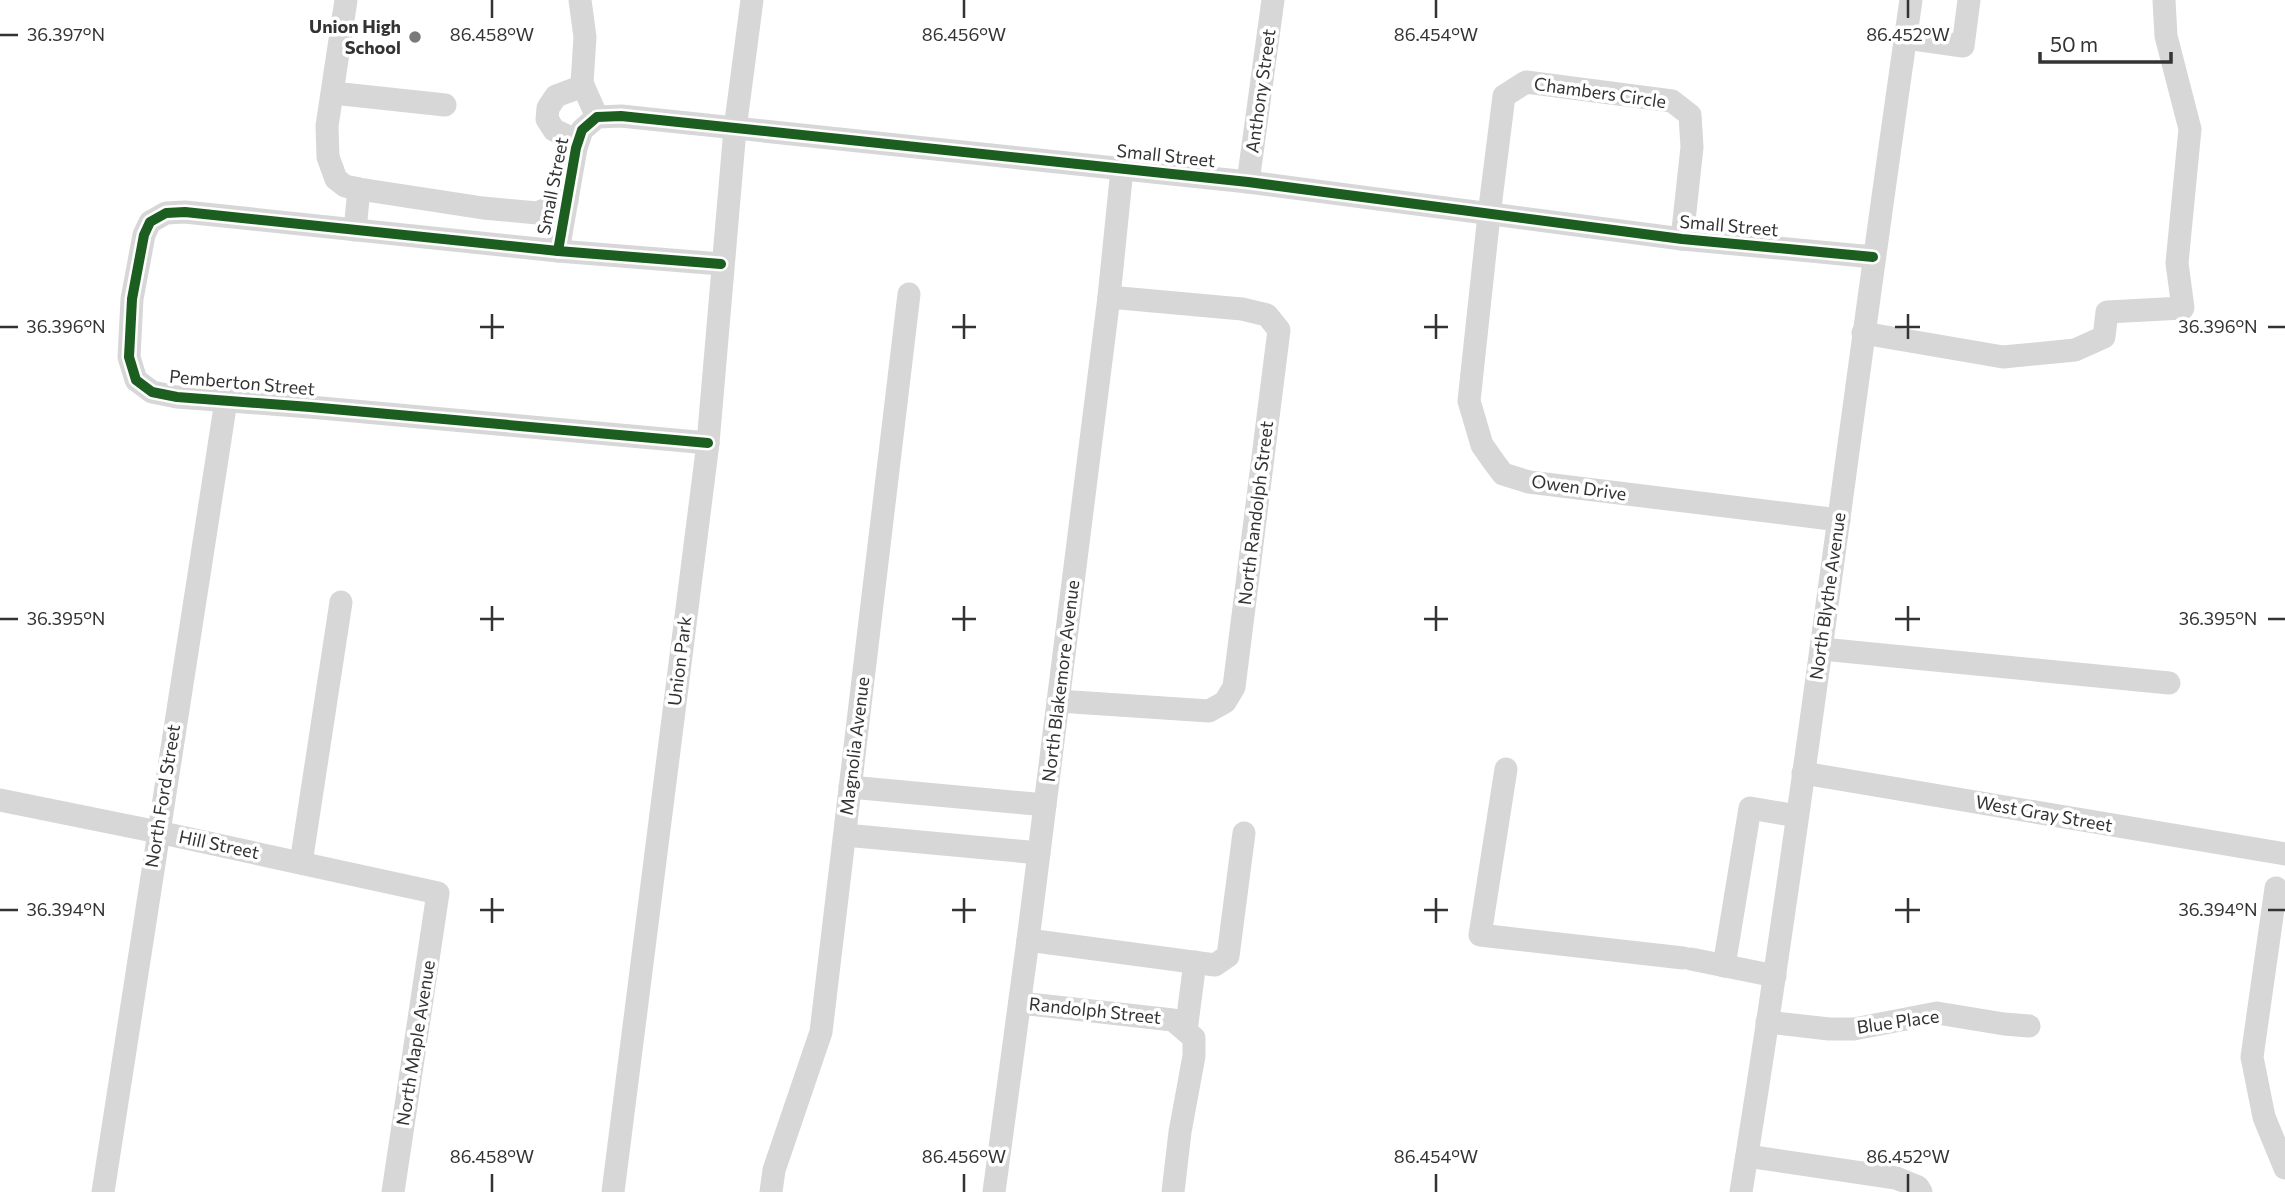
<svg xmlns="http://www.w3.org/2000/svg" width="2285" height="1192" font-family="Commissioner,sans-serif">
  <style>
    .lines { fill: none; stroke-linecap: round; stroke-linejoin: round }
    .minor { stroke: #d7d7d7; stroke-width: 23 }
    .cycleway-casing { stroke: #fff; stroke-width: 15 }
    .cycleway { stroke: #1b5e20; stroke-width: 10 }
    .ticks { fill: none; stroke: #333; stroke-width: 2.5 }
    .poi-dot { fill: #7a7a7a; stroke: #fff; stroke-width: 2.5 }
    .labels { text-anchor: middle; stroke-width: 7; stroke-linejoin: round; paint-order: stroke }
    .poi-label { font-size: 18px; font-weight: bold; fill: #333; stroke: #fff; text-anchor: end }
    .street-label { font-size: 18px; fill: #333; stroke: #fff }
    .ticks-label { font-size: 18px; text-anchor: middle; fill: #333; stroke: #fff; stroke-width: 7; stroke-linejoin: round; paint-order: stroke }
  </style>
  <rect width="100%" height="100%" fill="#fff"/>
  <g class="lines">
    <!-- minor -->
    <g class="minor">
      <path d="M346,0L327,126L328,157L336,179L345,186L359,189L483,208L537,213L567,201"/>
      <path d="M580,0L585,37L582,83L597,117"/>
      <path d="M1906,38L1963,46L1969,0"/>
      <path d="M333,93L445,105"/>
      <path d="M578,141L554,130L547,119L548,108L556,96L583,86"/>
      <path d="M1248,182L1273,0"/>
      <path d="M355,230L359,189"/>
      <path d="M1682,239L1692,147L1690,115L1672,101L1526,82L1504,96L1489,215L1469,401L1482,445L1494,462L1503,474L1529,482L1839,520"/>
      <path d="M558,251L576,148L582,130L597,117L621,116L1248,182L1682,239L1873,257"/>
      <path d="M1863,333L2003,357L2075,350L2104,337L2107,312L2183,308L2177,263L2190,129L2166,36L2164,0"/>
      <path d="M708,443L310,407L177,397L152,392L136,380L129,357L132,299L144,235L150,222L166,213L185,212L558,251L721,264"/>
      <path d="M1822,649L2169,683"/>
      <path d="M1058,701L1209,711L1225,702L1234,687L1279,330L1267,315L1242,309L1109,297"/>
      <path d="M1506,769L1480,935L1683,958"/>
      <path d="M1803,773L2285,854"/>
      <path d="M850,787L1045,805"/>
      <path d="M0,800L158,832L438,893L393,1192"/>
      <path d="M845,835L1039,853"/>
      <path d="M301,863L341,602"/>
      <path d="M2276,888L2252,1057L2264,1117L2285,1168"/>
      <path d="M1028,940L1215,965L1228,956L1244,833"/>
      <path d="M1691,959L1775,976"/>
      <path d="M1724,966L1750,808L1797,816"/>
      <path d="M1020,1003L1173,1020L1194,1038V1056L1180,1132L1173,1192"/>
      <path d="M1767,1022L1829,1029H1854L1937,1013L2004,1024L2029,1026"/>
      <path d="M1186,1031L1195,962"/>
      <path d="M1747,1156L1896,1178L1918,1187L1921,1192"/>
      <path d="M103,1192L226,401"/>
      <path d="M613,1192L708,443L735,129L752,0"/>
      <path d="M771,1192L774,1170L821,1032L909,294"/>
      <path d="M994,1192L1028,940L1109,297L1122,169"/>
      <path d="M1741,1192C1805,796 1853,397 1911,0"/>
    </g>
    <defs>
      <g id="cycleway">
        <path d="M558,251L576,148L582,130L597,117L621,116L1248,182L1682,239L1873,257"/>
        <path d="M708,443L310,407L177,397L152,392L136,380L129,357L132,299L144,235L150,222L166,213L185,212L558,251L721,264"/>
      </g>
    </defs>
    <!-- cycleway casing -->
    <use href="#cycleway" class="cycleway-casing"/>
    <!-- cycleway -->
    <use href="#cycleway" class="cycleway"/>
  </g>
  <!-- ticks -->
  <path class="ticks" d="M492,0V18M964,0V18M1436,0V18M1908,0V18M0,35H18M492,314V339M964,314V339M1436,314V339M1908,314V339M0,327H18M480,327H504M952,327H976M1424,327H1448M1895,327H1920M2268,327H2285M492,606V631M964,606V631M1436,606V631M1908,606V631M0,619H18M480,619H504M952,619H976M1424,619H1448M1895,619H1920M2268,619H2285M492,898V923M964,898V923M1436,898V923M1908,898V923M0,910H18M480,910H504M952,910H976M1424,910H1448M1895,910H1920M2268,910H2285M492,1174V1192M964,1174V1192M1436,1174V1192M1908,1174V1192"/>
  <!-- markers -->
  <circle class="poi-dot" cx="415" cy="37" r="7"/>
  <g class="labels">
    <!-- poi labels -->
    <g class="poi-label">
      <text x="401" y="33">Union High<tspan x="401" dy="21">School</tspan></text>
    </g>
    <!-- street labels -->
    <g class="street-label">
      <text transform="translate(1261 91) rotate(-82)" y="6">Anthony Street</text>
      <text transform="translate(1600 93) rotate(8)" y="6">Chambers Circle</text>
      <text transform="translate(1166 156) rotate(6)" y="6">Small Street</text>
      <text transform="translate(553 186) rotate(-79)" y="6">Small Street</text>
      <text transform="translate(1729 226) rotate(5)" y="6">Small Street</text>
      <text transform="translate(242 383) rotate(5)" y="6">Pemberton Street</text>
      <text transform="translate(1579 488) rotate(8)" y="6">Owen Drive</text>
      <text transform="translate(1256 513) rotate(-83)" y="6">North Randolph Street</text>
      <text transform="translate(1828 596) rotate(-82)" y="6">North Blythe Avenue</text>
      <text transform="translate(680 661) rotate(-83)" y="6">Union Park</text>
      <text transform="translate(1061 681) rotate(-83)" y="6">North Blakemore Avenue</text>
      <text transform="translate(855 746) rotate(-83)" y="6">Magnolia Avenue</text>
      <text transform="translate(163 796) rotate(-81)" y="6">North Ford Street</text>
      <text transform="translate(2044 814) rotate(10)" y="6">West Gray Street</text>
      <text transform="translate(219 845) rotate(12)" y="6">Hill Street</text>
      <text transform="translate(1095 1011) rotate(6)" y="6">Randolph Street</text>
      <text transform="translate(1898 1022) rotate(-8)" y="6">Blue Place</text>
      <text transform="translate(416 1043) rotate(-81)" y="6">North Maple Avenue</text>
    </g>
  </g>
  <g class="ticks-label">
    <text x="66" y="41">36.397°N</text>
    <text x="492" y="41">86.458°W</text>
    <text x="964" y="41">86.456°W</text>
    <text x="1436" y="41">86.454°W</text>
    <text x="1908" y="41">86.452°W</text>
    <text x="66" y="333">36.396°N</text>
    <text x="2218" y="333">36.396°N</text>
    <text x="66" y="625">36.395°N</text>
    <text x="2218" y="625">36.395°N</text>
    <text x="66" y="916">36.394°N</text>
    <text x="2218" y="916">36.394°N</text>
    <text x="492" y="1163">86.458°W</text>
    <text x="964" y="1163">86.456°W</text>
    <text x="1436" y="1163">86.454°W</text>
    <text x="1908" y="1163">86.452°W</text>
  </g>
  <!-- scale -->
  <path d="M2040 52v10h131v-10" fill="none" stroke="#333333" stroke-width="3.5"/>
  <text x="2050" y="52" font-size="21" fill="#333333" stroke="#ffffff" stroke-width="5" paint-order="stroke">50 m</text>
</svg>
